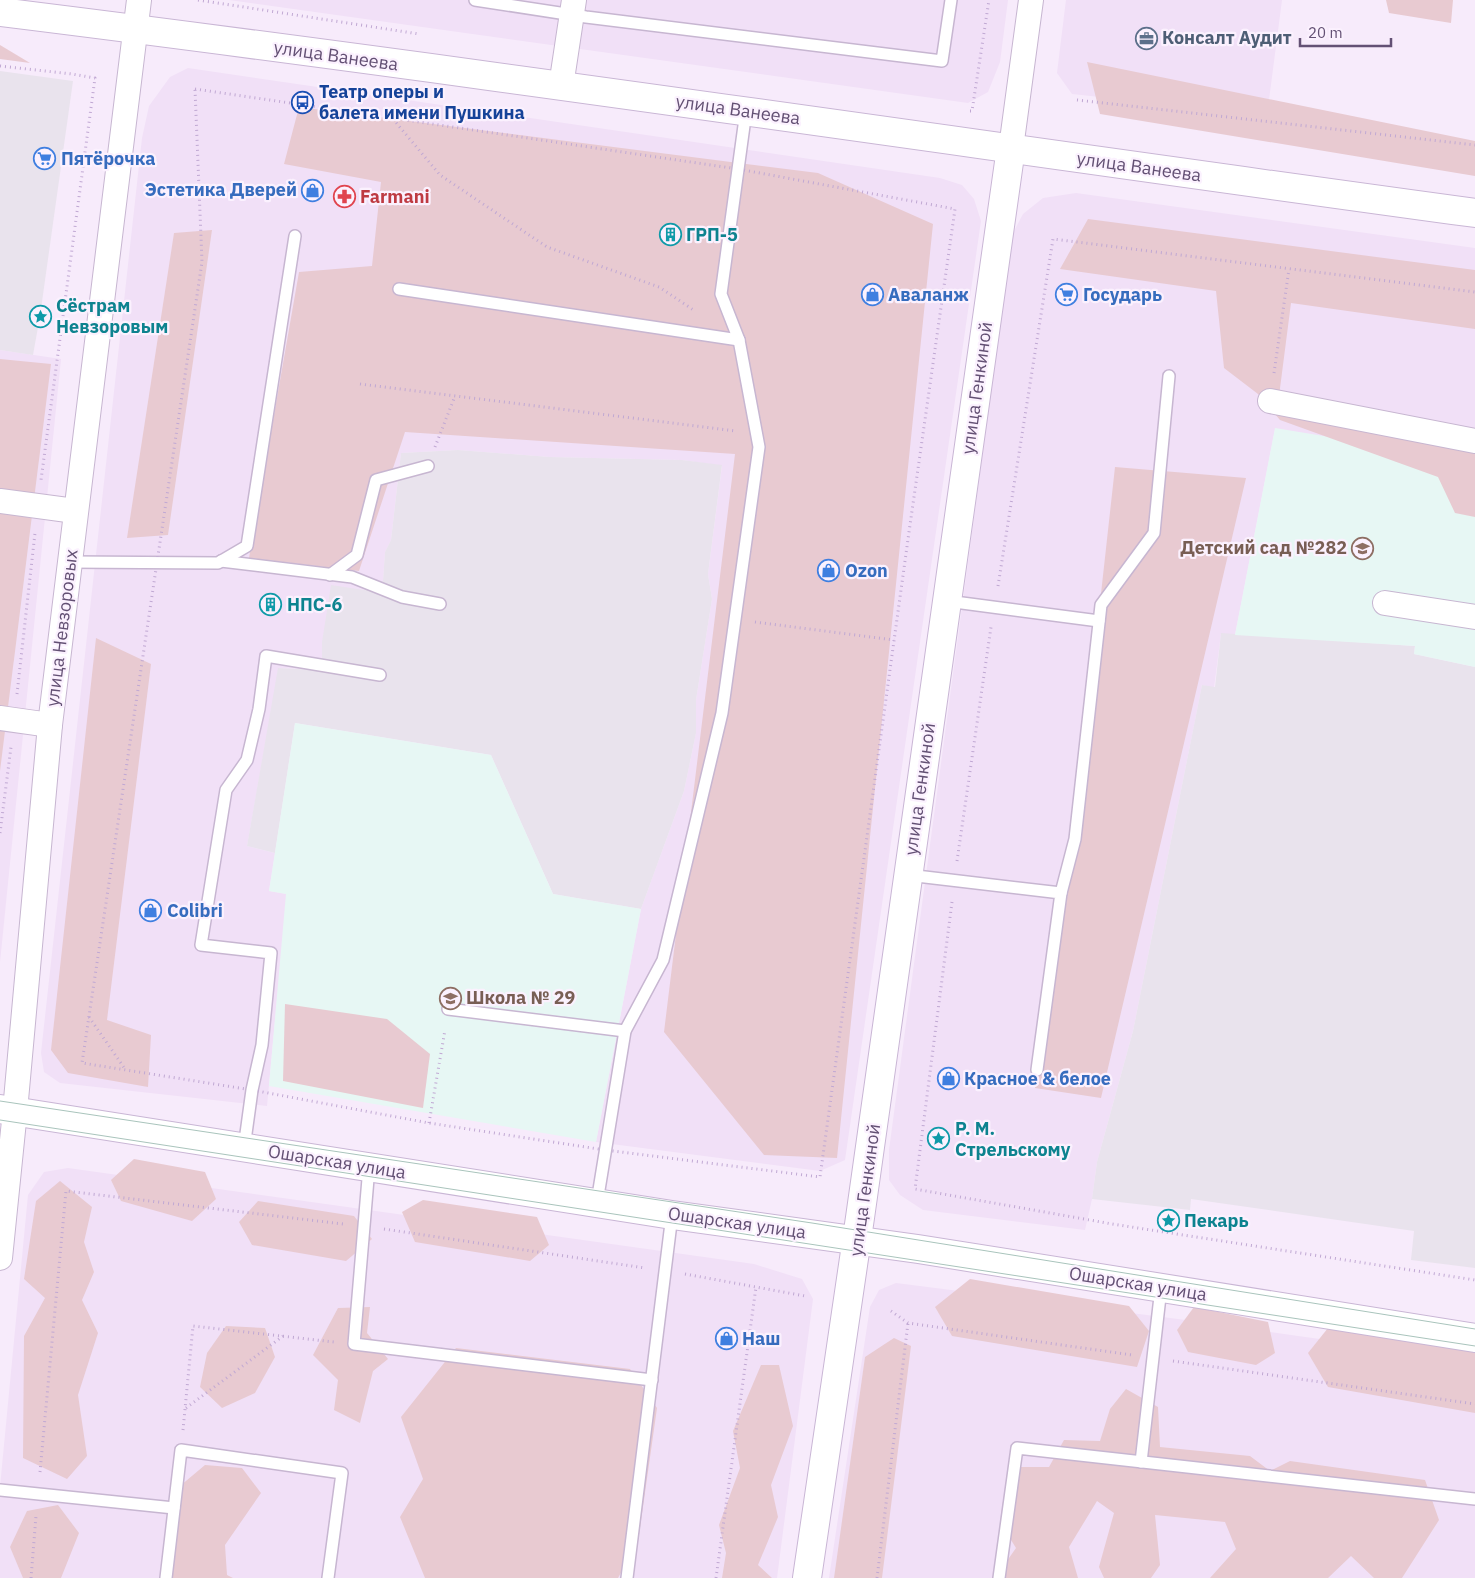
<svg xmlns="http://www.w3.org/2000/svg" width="1475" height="1578" font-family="'IBM Plex Sans',sans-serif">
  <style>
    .residential { fill: #f1e0f7 }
    .industrial { fill: #e9e3ed }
    .education { fill: #e7f7f4 }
    .green { fill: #e8cad1 }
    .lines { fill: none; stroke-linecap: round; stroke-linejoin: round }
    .lane-casing { stroke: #c7b6d1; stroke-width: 14 }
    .street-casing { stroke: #c7b6d1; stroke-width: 26 }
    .secondary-casing { stroke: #c9b6d5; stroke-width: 30 }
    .path { stroke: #c0a8d3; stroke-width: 3; stroke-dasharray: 1 4; stroke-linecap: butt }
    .lane { stroke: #fff; stroke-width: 11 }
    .street { stroke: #fff; stroke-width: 24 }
    .secondary { stroke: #fff; stroke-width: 28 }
    .tram { stroke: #a9c4bc; stroke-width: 1 }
    .labels { text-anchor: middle; stroke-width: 4.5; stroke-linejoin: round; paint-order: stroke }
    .service-label { font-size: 18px; font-weight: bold; fill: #4e5e75; stroke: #fbf1fe; text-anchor: start }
    .street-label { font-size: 18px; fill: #635074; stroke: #fbf1fe }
    .transit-label { font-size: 18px; font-weight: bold; fill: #164399; stroke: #fbf1fe; text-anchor: start }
    .shop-label { font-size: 18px; font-weight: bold; fill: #366cbe; stroke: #fbf1fe; text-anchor: start }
    .health-label { font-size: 18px; font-weight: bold; fill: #be3a42; stroke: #fbf1fe; text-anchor: start }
    .culture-label { font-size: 18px; font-weight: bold; fill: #0d838f; stroke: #fbf1fe; text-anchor: start }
    .education-label { font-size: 18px; font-weight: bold; fill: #785e54; stroke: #fbf1fe; text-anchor: end }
  </style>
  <rect width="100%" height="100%" fill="#f7ebfb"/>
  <!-- residential -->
  <g class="residential">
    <path d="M229,0H1008L1000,62L988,92L968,103Z"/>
    <path d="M1066,0H1282L1267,115L1072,94L1057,73Z"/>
    <path d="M188,68L940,178L962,185L974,199L981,221L845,1160L820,1171L596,1142L641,909L684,791L696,733V700L712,599L708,574L722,466L682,460L550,457L458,450L401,453L391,540L385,552L383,581L364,590L322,670L279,668L247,846L275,853L269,891L287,894L267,1106L60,1083L44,1072L41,1053L142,138L149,106L170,77Z"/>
    <path d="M1076,193L1475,248V461L1275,429L1235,635L1221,634L1214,688L1202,685L1133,1031L1097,1162L1092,1199L1085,1230L923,1210L900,1195L889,1180V1150L1012,235L1023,214L1043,198Z"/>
    <path d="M0,350L61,359L0,962Z"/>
    <path d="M68,1168L754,1264L802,1279L813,1299L777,1578H0V1487L28,1195L44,1172Z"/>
    <path d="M896,1283L1178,1319L1475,1361V1578H829L870,1307L879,1290Z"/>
  </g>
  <!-- industrial -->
  <g class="industrial">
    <path d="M0,71L73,81L40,316L33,355L0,350Z"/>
    <path d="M458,450L550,457L682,460L722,465L708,574L712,599L696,700V733L684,791L641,909L553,894L491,755L295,723L275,853L247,846L278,668L322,670V642L331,585L364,590L383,581L385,552L391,540L401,453Z"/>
    <path d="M1221,633L1415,646L1414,654L1475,667V1268L1411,1260L1414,1231L1191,1199L1190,1210L1092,1199L1097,1162L1133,1031L1202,685L1215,687Z"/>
  </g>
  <!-- education -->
  <g class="education">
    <path d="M1275,428L1475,461V667L1414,654L1415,646L1235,635Z"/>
    <path d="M295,723L491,755L553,894L641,909L596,1142L269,1086L286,894L269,891Z"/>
  </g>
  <!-- green -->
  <g class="green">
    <path d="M1386,0H1453L1451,23L1389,13Z"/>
    <path d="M0,45L30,63L0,59Z"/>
    <path d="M1087,62L1475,141V176L1100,114Z"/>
    <path d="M299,107L818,173L933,224L837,1158L764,1155L664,1032L735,454L405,432L359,571L249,558L299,272L372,266L381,182L284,164Z"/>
    <path d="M1088,219L1475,270V329L1291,303L1279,396L1475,429V517L1455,513L1438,477L1280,420L1258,394L1224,368L1216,291L1060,269Z"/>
    <path d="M212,230L168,535L127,538L174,233Z"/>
    <path d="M0,359L51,364L0,771Z"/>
    <path d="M1115,467L1246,478L1101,1098L1035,1088L1068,892Z"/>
    <path d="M96,638L151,664L107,1020L151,1035L148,1087L68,1073L51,1050Z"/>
    <path d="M285,1004L387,1019L430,1054L423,1108L283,1081Z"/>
    <path d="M134,1159L205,1172L216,1199L192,1221L121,1201L111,1180Z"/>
    <path d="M60,1181L92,1207L84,1242L94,1272L82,1300L98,1333L78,1395L87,1456L67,1479L23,1458L24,1336L45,1298L24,1279L36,1201Z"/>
    <path d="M423,1200L537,1217L549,1245L530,1261L415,1242L402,1212Z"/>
    <path d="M258,1201L354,1216L372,1239L346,1261L252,1245L239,1222Z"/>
    <path d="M970,1279L1129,1306L1149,1331L1137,1367L952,1336L935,1307Z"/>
    <path d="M370,1307L367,1333L388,1359L373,1371L360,1423L334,1410L338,1380L313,1355L338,1308Z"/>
    <path d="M1194,1307L1268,1322L1275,1353L1256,1365L1188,1352L1177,1330Z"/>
    <path d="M226,1326L265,1328L275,1357L255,1393L222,1408L200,1387L207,1353Z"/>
    <path d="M1328,1328L1475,1349V1413L1328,1387L1308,1353Z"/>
    <path d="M894,1338L911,1346L882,1578H834L865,1357Z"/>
    <path d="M456,1348L630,1369L657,1408L638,1542L618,1578H425L400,1517L423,1479L401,1417Z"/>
    <path d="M761,1365H779L793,1426L771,1485L778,1517L758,1565L772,1578H722L726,1553L719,1525L740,1468L733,1431Z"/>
    <path d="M1126,1389L1158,1407L1160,1447L1250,1456L1270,1471L1290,1461L1425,1480L1439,1520L1402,1578H1374L1351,1556L1328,1578H1210L1236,1549L1225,1522L1155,1515L1160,1565L1151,1578H1104L1099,1567L1114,1513L1097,1501L1069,1547L1078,1578H995L1016,1548L1000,1522L1008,1467H1049L1064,1440L1100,1441L1110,1409Z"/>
    <path d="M205,1465L242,1468L261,1493L225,1545L227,1575L233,1578H163L180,1486Z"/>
    <path d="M58,1505L79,1533L61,1578H23L10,1547L27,1511Z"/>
  </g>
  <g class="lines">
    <defs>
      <g id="lane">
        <path d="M475,0L586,17L942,61L951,0"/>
        <path d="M399,289L739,340"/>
        <path d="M221,561L352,577L402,597L440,604"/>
        <path d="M69,562L218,563L247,546L295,236"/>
        <path d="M330,575L357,555L376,480L428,466"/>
        <path d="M947,601L1099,621"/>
        <path d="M908,875L1061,893L1037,1070"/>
        <path d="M1061,893L1075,839L1101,605L1154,533L1169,376"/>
        <path d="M448,1009L625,1031"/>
        <path d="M244,1148L252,1090L262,1045L271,953L201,945L226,790L247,760L259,709L266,656L380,675"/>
        <path d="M369,1167L354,1344L652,1380"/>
        <path d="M597,1202L625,1031L663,960L722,713L759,447L739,340L721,294L746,111"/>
        <path d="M1141,1462L1161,1288"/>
        <path d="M0,1490L174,1508"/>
        <path d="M166,1578L181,1450L342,1473L328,1578"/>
        <path d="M627,1578L672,1215"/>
        <path d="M999,1578L1017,1448L1475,1499"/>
      </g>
      <g id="street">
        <path d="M561,86L574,0"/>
        <path d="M1011,148L1031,0"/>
        <path d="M1270,401L1475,441"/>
        <path d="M0,501L75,511"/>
        <path d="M1385,603L1475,617"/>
        <path d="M0,718L50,725"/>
        <path d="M0,1258L15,1111L50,725L139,0"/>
      </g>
      <g id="secondary">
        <path d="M0,12C492,73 983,146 1475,213"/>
        <path d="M0,1109L672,1215L918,1249L1475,1338"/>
        <path d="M807,1578C879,1102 942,625 1011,148"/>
      </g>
    </defs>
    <!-- lane casing -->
    <use href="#lane" class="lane-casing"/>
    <!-- street casing -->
    <use href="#street" class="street-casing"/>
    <!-- secondary casing -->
    <use href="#secondary" class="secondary-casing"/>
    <!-- path -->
    <g class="path">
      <path d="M198,0L419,34"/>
      <path d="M0,66L72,74L95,78L41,480"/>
      <path d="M195,89L738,169L955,209L909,532L820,1177L605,1150L429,1123L252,1090L82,1063L202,262Z"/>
      <path d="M1077,100L1475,145"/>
      <path d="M970,111H972L989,0"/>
      <path d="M393,119L440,175L547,247L659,287L695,311"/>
      <path d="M1274,373L1289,269"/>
      <path d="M360,384L736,431"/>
      <path d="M435,447L455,396"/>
      <path d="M998,586L1053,239L1475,292"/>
      <path d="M755,622L894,640"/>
      <path d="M17,694L35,533"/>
      <path d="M0,833L11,747"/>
      <path d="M957,861L991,627"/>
      <path d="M952,902L915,1189L1112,1224L1475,1280"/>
      <path d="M89,1017L125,1069"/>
      <path d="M429,1123L445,1030"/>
      <path d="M384,1229L645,1268"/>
      <path d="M685,1274L805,1296"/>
      <path d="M891,1311L908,1323L1132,1355"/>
      <path d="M1173,1361L1475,1404"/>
      <path d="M186,1408L283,1336"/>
      <path d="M183,1430L193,1326L334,1342"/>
      <path d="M40,1472L66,1191L343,1224"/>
      <path d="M31,1578L36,1516"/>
      <path d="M716,1578L756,1287"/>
      <path d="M877,1578L908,1323"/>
    </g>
    <!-- lane -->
    <use href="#lane" class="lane"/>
    <!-- street -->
    <use href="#street" class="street"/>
    <!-- secondary -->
    <use href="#secondary" class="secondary"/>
    <!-- tram -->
    <g class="tram">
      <path d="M0,1101L812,1223L1475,1329"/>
      <path d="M0,1120L1475,1346"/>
    </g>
  </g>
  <!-- icons -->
  <defs>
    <symbol id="office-ring" viewBox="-11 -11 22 22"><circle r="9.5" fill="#fbf1fe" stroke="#5c6f8a" stroke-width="1.5"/><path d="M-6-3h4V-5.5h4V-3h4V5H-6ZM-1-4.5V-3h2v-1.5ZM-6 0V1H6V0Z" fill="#5c6f8a"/></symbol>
    <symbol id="bus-ring" viewBox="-11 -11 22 22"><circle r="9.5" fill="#fbf1fe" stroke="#1a4fb4" stroke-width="1.5"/><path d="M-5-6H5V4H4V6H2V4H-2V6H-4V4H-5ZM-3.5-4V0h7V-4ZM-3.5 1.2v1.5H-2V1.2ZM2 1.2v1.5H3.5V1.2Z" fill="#1a4fb4"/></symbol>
    <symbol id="supermarket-ring" viewBox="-11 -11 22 22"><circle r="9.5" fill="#fbf1fe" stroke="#3f7fe0" stroke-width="1.5"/><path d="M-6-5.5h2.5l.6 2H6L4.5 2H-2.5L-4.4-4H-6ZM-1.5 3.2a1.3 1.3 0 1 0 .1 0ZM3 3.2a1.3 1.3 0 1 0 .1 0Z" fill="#3f7fe0"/></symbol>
    <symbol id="shop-ring" viewBox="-11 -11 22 22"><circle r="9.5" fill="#fbf1fe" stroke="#3f7fe0" stroke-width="1.5"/><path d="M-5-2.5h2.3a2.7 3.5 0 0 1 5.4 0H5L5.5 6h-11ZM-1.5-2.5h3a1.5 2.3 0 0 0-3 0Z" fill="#3f7fe0"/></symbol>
    <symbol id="pharmacy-ring" viewBox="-11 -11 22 22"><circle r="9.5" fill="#fbf1fe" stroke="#e0444e" stroke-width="1.5"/><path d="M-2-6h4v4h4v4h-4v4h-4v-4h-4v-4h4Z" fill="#e0444e"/></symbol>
    <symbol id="building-ring" viewBox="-11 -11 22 22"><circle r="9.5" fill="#fbf1fe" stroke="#0f9aa8" stroke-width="1.5"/><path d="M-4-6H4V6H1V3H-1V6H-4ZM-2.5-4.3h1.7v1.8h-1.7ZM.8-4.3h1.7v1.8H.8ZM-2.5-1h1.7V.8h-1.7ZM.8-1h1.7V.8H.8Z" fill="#0f9aa8"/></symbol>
    <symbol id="sight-ring" viewBox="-11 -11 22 22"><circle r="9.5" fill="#fbf1fe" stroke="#0f9aa8" stroke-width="1.5"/><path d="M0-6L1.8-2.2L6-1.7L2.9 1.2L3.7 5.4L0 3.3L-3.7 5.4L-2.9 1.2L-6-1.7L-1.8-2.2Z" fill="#0f9aa8"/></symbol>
    <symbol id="school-ring" viewBox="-11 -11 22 22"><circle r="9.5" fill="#fbf1fe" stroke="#8d6e63" stroke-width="1.5"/><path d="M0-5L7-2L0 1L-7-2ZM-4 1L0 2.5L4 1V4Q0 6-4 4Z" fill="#8d6e63"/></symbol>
  </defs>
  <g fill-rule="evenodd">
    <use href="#office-ring" x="1134" y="26" width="25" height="25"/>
    <use href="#bus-ring" x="290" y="90" width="25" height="25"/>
    <use href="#supermarket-ring" x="32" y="146" width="25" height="25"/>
    <use href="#shop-ring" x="300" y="178" width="25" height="25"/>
    <use href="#pharmacy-ring" x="332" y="184" width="25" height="25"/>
    <use href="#building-ring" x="658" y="222" width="25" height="25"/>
    <use href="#shop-ring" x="860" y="282" width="25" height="25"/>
    <use href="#supermarket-ring" x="1054" y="282" width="25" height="25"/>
    <use href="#sight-ring" x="28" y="304" width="25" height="25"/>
    <use href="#school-ring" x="1350" y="536" width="25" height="25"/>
    <use href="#shop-ring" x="816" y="558" width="25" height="25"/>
    <use href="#building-ring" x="258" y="592" width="25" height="25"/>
    <use href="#shop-ring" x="138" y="898" width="25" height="25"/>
    <use href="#school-ring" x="438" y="986" width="25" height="25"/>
    <use href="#shop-ring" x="936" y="1066" width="25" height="25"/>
    <use href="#sight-ring" x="926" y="1126" width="25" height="25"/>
    <use href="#sight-ring" x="1156" y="1208" width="25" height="25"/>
    <use href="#shop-ring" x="714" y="1326" width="25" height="25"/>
  </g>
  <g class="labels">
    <!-- service labels -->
    <g class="service-label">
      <text x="1162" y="44">Консалт Аудит</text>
    </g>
    <!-- street labels -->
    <g class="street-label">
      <text transform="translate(336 56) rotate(8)" y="6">улица Ванеева</text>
      <text transform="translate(738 110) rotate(8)" y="6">улица Ванеева</text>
      <text transform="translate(1139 167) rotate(8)" y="6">улица Ванеева</text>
      <text transform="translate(977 388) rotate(-82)" y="6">улица Генкиной</text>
      <text transform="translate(62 628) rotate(-83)" y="6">улица Невзоровых</text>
      <text transform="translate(920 789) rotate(-82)" y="6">улица Генкиной</text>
      <text transform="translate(337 1162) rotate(9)" y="6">Ошарская улица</text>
      <text transform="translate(865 1190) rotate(-82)" y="6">улица Генкиной</text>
      <text transform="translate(737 1223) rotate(8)" y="6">Ошарская улица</text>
      <text transform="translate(1138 1284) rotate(9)" y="6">Ошарская улица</text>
    </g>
    <!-- transit labels -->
    <g class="transit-label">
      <text x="319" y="98">Театр оперы и<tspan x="319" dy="21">балета имени Пушкина</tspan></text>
    </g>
    <!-- shop labels -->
    <g class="shop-label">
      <text x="61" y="165">Пятёрочка</text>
      <text x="297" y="196" text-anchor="end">Эстетика Дверей</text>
      <text x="888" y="301">Аваланж</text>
      <text x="1083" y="301">Государь</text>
      <text x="845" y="577">Ozon</text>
      <text x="167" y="917">Colibri</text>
      <text x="964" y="1085">Красное &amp; белое</text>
      <text x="742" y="1345">Наш</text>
    </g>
    <!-- health labels -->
    <g class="health-label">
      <text x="360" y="203">Farmani</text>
    </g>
    <!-- culture labels -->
    <g class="culture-label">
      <text x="686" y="241">ГРП-5</text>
      <text x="56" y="312">Сёстрам<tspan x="56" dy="21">Невзоровым</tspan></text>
      <text x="287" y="611">НПС-6</text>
      <text x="955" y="1135">Р. М.<tspan x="955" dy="21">Стрельскому</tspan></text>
      <text x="1184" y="1227">Пекарь</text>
    </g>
    <!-- education labels -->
    <g class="education-label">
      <text x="1347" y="554">Детский сад №282</text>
      <text x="466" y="1004" text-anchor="start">Школа № 29</text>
    </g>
  </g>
  <!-- scale -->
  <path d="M1300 38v8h91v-8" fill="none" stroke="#635074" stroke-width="2.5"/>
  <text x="1308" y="38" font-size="15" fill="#635074" stroke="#fbf1fe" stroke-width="4" paint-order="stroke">20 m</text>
</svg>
